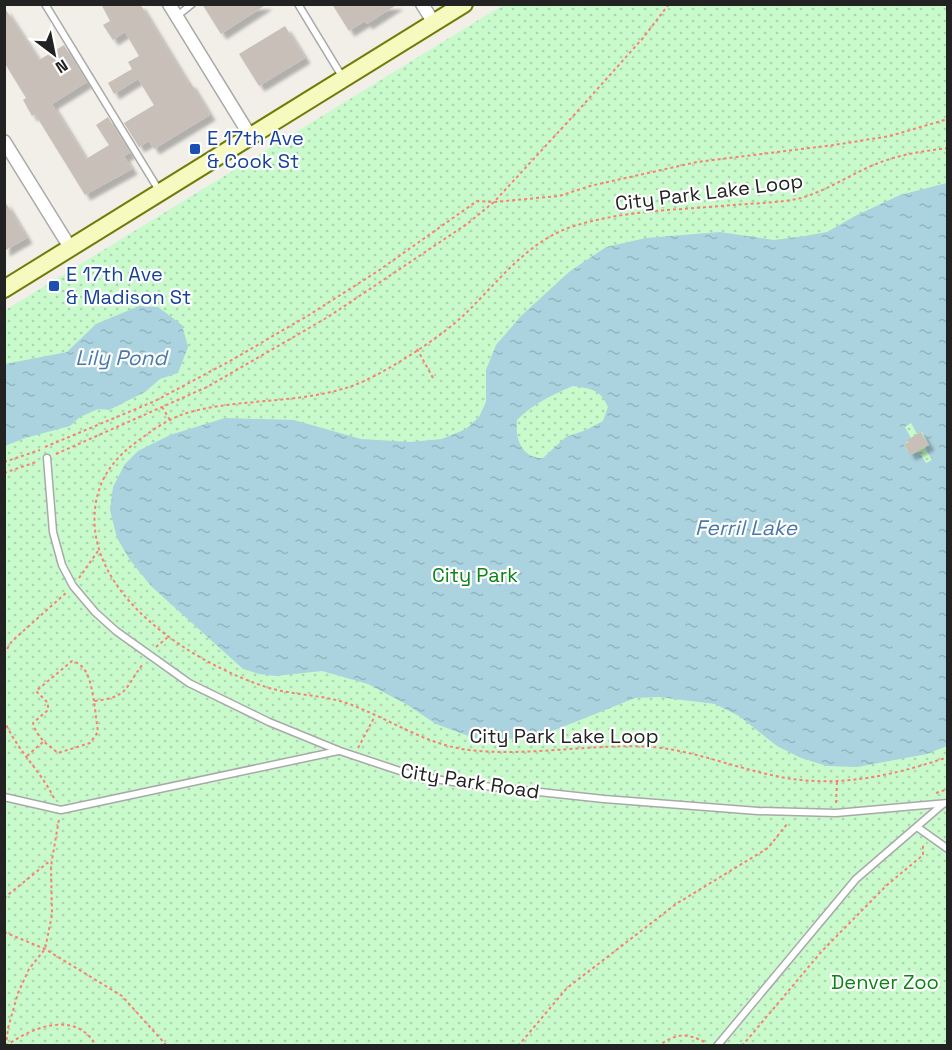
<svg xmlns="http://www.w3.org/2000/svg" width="952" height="1050" font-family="'Space Grotesk',sans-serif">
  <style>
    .park { fill: url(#park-dots) }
    .water { fill: url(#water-ripples); fill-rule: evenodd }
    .building { fill: #c7bfb8; filter: url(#shadow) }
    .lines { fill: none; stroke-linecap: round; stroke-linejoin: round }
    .lane-casing { stroke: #a9a9a9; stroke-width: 9 }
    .street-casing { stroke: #a9a9a9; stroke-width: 15 }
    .secondary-casing { stroke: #707d05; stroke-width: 20 }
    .path { stroke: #fa8072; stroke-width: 2; stroke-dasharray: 3 3; stroke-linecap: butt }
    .lane { stroke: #fff; stroke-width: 6 }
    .street { stroke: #fff; stroke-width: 12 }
    .secondary { stroke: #f7fabf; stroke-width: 16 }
    .transit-dot { fill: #1a4fb4; stroke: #fff; stroke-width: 2 }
    .labels { text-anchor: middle; stroke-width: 4.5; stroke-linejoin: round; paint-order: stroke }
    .transit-label { font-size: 20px; fill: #164399; stroke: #fff; text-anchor: start }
    .street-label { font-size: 20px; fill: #222; stroke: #fff }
    .park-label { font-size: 20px; fill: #0c8416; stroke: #fff }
    .water-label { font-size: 21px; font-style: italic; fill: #4a7aab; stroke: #fff }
  </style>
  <defs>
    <pattern id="park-dots" width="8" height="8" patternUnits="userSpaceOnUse" patternTransform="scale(1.5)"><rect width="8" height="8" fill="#c8facc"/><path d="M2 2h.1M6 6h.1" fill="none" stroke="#acd6af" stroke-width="1.8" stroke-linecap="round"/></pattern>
    <pattern id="water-ripples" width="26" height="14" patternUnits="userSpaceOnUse" patternTransform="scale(1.5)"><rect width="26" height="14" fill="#aad3df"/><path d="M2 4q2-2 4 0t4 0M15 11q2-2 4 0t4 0" fill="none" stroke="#92b5bf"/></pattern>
    <filter id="shadow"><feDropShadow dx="5.5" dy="5.5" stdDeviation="1.5" flood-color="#0004"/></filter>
  </defs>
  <rect width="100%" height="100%" fill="#f2efe9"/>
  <!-- park -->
  <path class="park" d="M503,5H947V1045H5L4,311Z"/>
  <!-- water -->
  <g class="water">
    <path d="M947,183V746L927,754L857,767L827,766L801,758L777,746L739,716L715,704L659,697L635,698L550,732L518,739L474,738L436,724L406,704L368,684L322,671L276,676L259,674L243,669L151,586L130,560L117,538L110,510L113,487L125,464L138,451L170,435L225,418L294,420L361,439L410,442L442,439L466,429L479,417L486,402V370L496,345L521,316L569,272L606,247L646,238L720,232L774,240L805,236L827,232L855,216L900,195ZM573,386C592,389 600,389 608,407L603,421L586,430L566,437L543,458C521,458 515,438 517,420C534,403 552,395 573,386ZM911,423L917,434L922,432L929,445L925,448L932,460L926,463L919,452L910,455L904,445L911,438L905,427Z"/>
    <path d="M139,306L158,307L182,325L188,347L178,373L160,379L145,392L109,410L98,409L80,417L70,426L25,438L5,446V364L67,352L96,324Z"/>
  </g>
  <!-- building -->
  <g class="building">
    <path d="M101,4H140L188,83L190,82L210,115L154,149L149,141L139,147L124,123L154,105L138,79L114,94L108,83L132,69L128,62L139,56L125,32L113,40L103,25L110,21Z"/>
    <path d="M202,4H267L221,34Z"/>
    <path d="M332,4H398L367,24L365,21L349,31Z"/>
    <path d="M4,7L39,60L64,45L87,82L52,104L86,159L109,145L96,125L108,117L130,153L124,156L132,169L85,195L35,114L32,116L23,100L26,98L4,62Z"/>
    <path d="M285,26L305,58L259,86L239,54Z"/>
    <path d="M4,200L27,238L4,251Z"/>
    <path d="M921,432L929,445L910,455L904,444L909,442L907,440Z"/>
  </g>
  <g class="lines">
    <defs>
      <g id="lane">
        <path d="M45,4L160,192"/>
        <path d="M298,4L343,78"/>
        <path d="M177,16L192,4"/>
        <path d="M47,458L53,532L62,565L73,586L95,612L116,631L189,683L269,722L340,751L412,775L465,784L604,799L758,811L836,813L948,803"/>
        <path d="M4,797L61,810L338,751"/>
        <path d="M917,827L948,849"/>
        <path d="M717,1046L856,879L943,804"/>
      </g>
      <g id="street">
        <path d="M169,4L251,137"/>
        <path d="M422,4L434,23"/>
        <path d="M4,141L71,249"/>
      </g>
      <path id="secondary" d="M4,289L464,4"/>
    </defs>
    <!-- lane casing -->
    <use href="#lane" class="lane-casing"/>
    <!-- street casing -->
    <use href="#street" class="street-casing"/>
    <!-- secondary casing -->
    <use href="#secondary" class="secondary-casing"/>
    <!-- path -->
    <g class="path">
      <path d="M948,148C925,151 902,154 881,162C854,172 829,190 801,198C780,203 756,203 734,205C679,210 623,210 571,227C527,242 498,282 466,313C443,336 383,375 352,386C300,404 243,398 190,412C171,417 154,429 139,440C117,456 101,474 96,502C80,593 193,663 266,687C294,696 324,694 352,705C391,720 427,745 469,750C530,757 592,743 653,747C695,751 736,768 776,776C835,789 892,776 948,757"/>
      <path d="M417,349L433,378"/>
      <path d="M162,407L170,420"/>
      <path d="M45,447L155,401L230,361L309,315L378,271L477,201L494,202L559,196L590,186L697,162L834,145L890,136L948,119"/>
      <path d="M56,454L207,387L328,317L467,224L494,202L575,114L643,38L669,4"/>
      <path d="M4,462L40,450"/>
      <path d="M4,473L36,462"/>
      <path d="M79,578L98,551"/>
      <path d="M156,647L168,637"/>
      <path d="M4,654L12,641L66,593"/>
      <path d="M94,701C91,686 89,665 72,661L36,691L48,703V710L33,723C37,738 47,744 58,753L90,743L98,732L94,701C130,697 124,688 143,664"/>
      <path d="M4,720C16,749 40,770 54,798"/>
      <path d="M358,748L375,716"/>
      <path d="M27,756L43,742"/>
      <path d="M936,793L948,789"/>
      <path d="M836,803L837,782"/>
      <path d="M4,898L51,860"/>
      <path d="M4,932L45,949L122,996L167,1046"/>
      <path d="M6,1046L8,1028L18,993L29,969L45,949L52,915L51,866L59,819"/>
      <path d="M6,1046C33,1026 77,1010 96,1046"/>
      <path d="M518,1046L567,988L676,904L768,848L787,824"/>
      <path d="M657,1046C679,1033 684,1032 707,1043"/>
      <path d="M742,1046L822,951L887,885L923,855V844"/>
    </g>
    <!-- lane -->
    <use href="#lane" class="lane"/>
    <!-- street -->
    <use href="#street" class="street"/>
    <!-- secondary -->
    <use href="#secondary" class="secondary"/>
  </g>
  <!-- markers -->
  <g class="transit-dot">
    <rect x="189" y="143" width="12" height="12" rx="3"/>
    <rect x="48" y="280" width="12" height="12" rx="3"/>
  </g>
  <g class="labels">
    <!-- transit labels -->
    <g class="transit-label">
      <text x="207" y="145">E 17th Ave<tspan x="207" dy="23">&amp; Cook St</tspan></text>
      <text x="66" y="281">E 17th Ave<tspan x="66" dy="23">&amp; Madison St</tspan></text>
    </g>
    <!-- street labels -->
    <g class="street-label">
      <text transform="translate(709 192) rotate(-7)" y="7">City Park Lake Loop</text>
      <text x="564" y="743">City Park Lake Loop</text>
      <text transform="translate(470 781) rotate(9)" y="7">City Park Road</text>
    </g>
    <!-- park labels -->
    <g class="park-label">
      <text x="475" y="582">City Park</text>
      <text x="885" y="989">Denver Zoo</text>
    </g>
    <!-- water labels -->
    <g class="water-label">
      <text x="121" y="365">Lily Pond</text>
      <text x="746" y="535">Ferril Lake</text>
    </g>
  </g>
  <!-- border -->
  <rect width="952" height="1050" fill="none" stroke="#222222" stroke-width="12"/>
  <!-- north arrow -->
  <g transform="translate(54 54) rotate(148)" stroke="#ffffff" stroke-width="4.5" paint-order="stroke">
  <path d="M0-4.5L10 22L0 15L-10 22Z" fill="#222222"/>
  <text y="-9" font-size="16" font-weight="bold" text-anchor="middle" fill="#222222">N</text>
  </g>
</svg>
